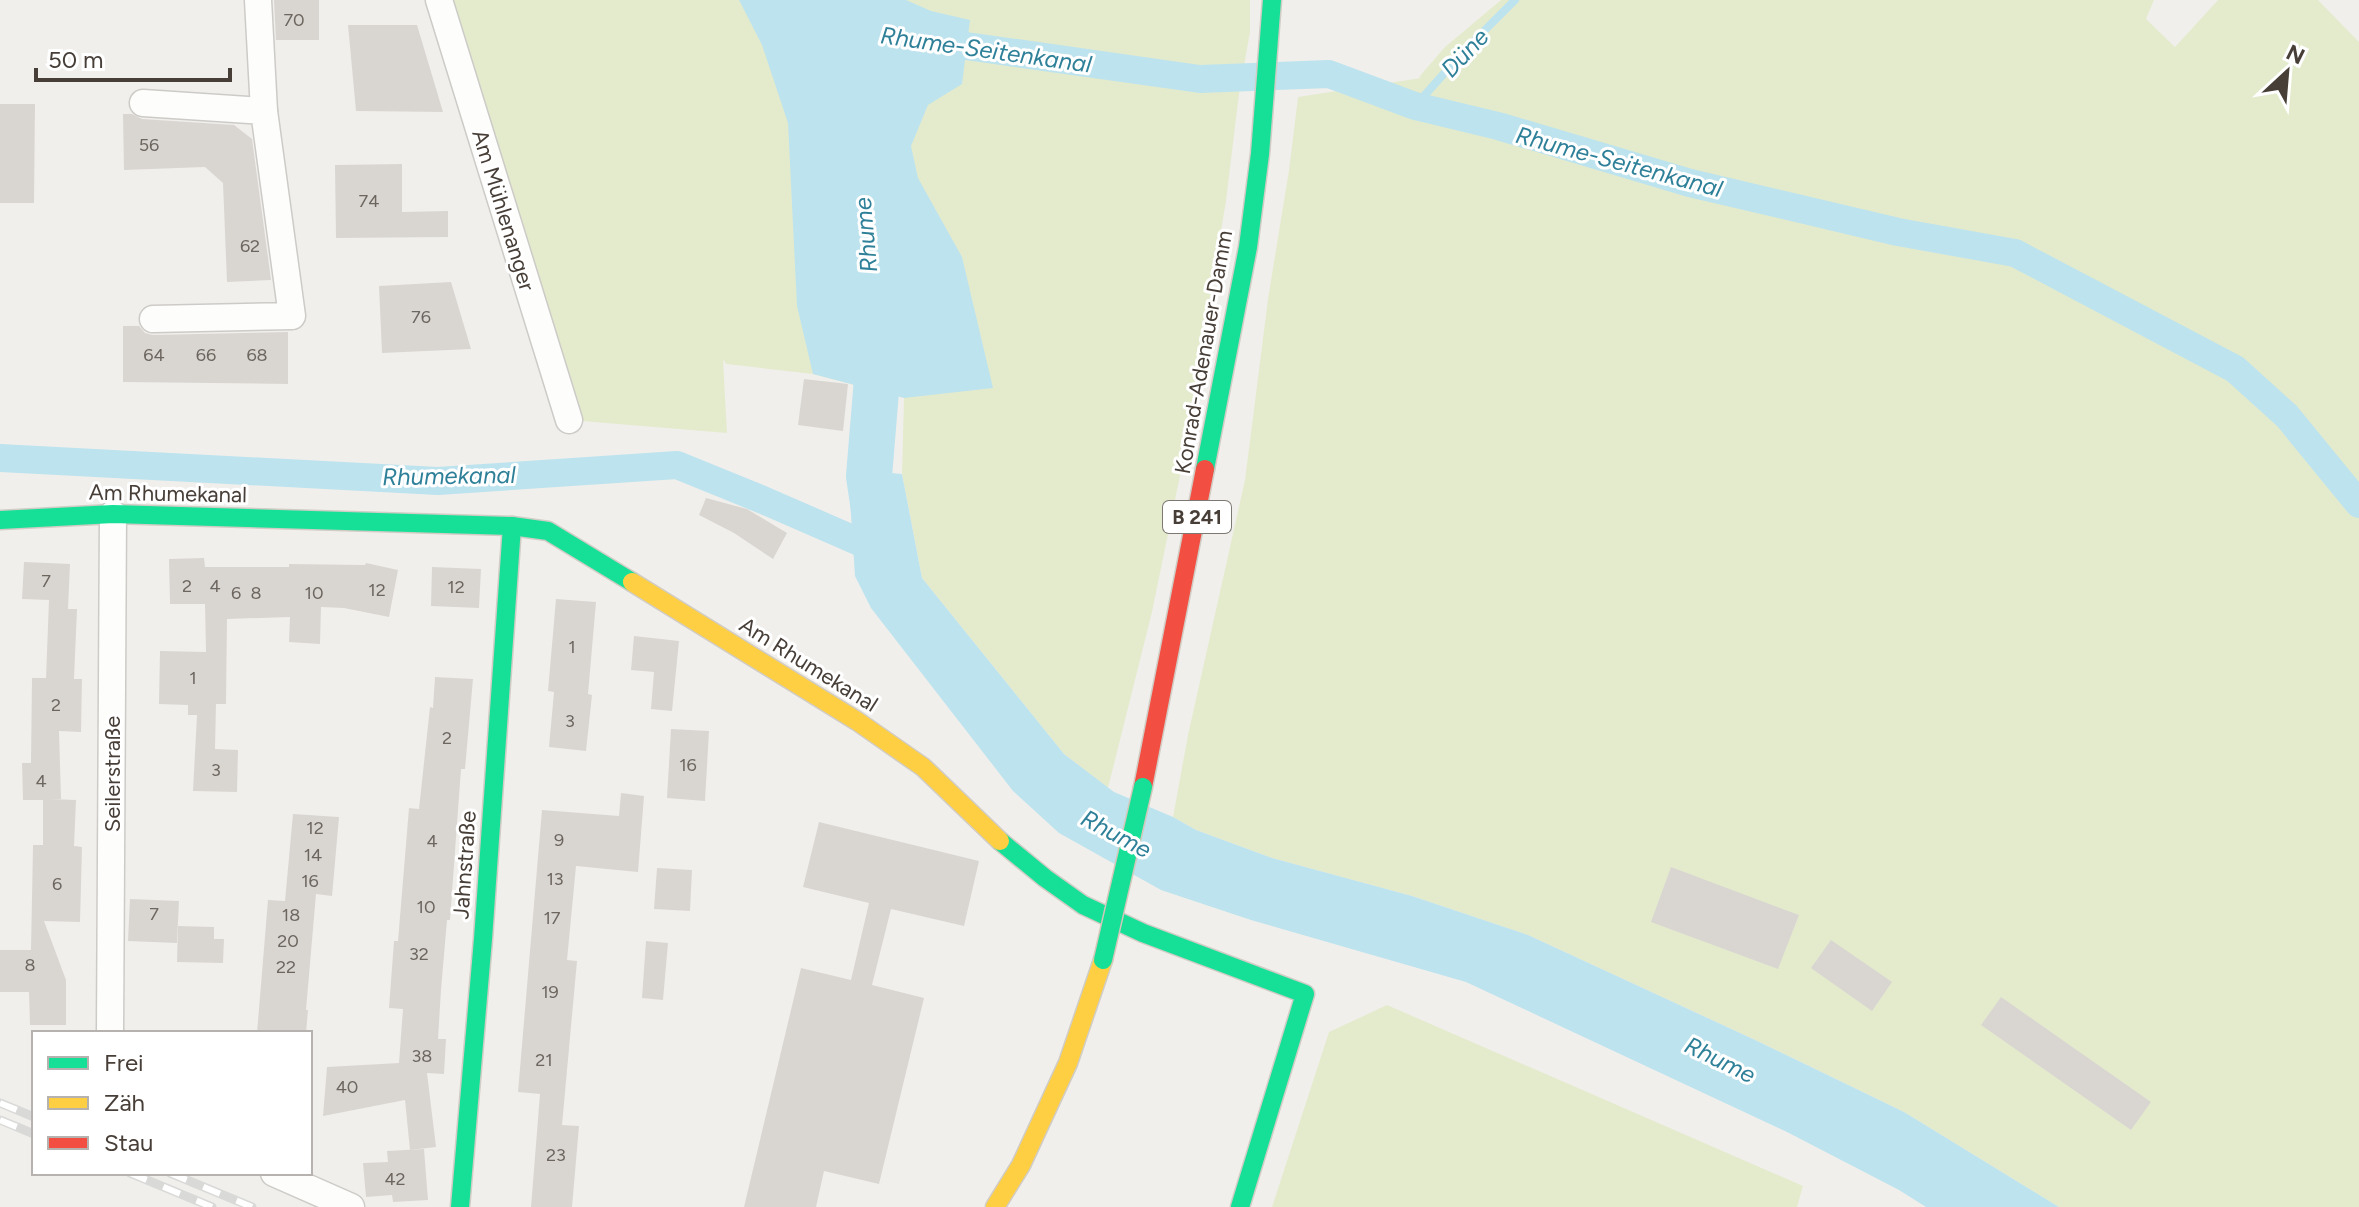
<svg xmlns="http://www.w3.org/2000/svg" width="2359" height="1207" font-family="Figtree,sans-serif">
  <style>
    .green { fill: #e4ebcd }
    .water { fill: #bde3ee }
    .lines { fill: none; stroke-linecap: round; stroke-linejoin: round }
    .stream { stroke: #bde3ee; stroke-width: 8 }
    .canal { stroke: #bde3ee; stroke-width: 28 }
    .river { stroke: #bde3ee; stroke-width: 46 }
    .building { fill: #d9d6d2 }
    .street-casing { stroke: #cdcbc7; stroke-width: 29 }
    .fast-casing { stroke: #d1ccc4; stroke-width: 21 }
    .slow-casing { stroke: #d1ccc4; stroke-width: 21 }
    .jam-casing { stroke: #d1ccc4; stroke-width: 21 }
    .street { stroke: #fdfdfc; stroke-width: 26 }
    .fast { stroke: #16e098; stroke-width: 18 }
    .slow { stroke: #ffcf43; stroke-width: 18 }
    .jam { stroke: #f24e42; stroke-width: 18 }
    .rail-casing { stroke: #d9d9d8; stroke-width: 9 }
    .rail { stroke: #fff; stroke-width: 6; stroke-dasharray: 18; stroke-linecap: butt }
    .fast-bridge-casing { stroke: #d3c7ba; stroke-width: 21; stroke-linecap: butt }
    .fast-bridge { stroke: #16e098; stroke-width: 18 }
    .labels { text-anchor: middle; stroke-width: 6; stroke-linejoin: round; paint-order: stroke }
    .number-label { font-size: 18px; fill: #6d665f }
    .shield { fill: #fff; stroke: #7e7873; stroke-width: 2 }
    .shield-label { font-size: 20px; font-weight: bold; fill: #473e37 }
    .street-label { font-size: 22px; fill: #473e37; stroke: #fff }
    .water-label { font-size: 24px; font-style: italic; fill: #2e8099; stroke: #fff }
  </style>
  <rect width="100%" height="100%" fill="#f1efec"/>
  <!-- green -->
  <g class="green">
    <path d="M439,0H1250V32L1239,94L1226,201L1182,466L1152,612L1108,788L1064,754L922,578L902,474L904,398L813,374L726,364L723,359L727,433L569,420Z"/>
    <path d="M1501,0H2154L2146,19L2175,47L2218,0H2318L2359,42V1207H2059L1904,1112L1753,1039L1528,935L1412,896L1272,858L1196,830L1173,817L1188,735L1245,480L1268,299L1289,170L1298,97L1421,78L1419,77L1445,47Z"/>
    <path d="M1387,1005L1803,1186L1797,1207H1272L1329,1032Z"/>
  </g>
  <!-- water -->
  <g class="water">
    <path d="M739,0H906L931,11L970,20L962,84L928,105L911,146L918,178L962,257L993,388L904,398L813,374L797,306L788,123L762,45Z"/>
    <path d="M848,469L902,474L922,578L1064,754L1114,792L1173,817L1196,830L1272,858L1412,896L1528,935L1753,1039L1904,1112L2059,1207H1926L1899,1190L1787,1132L1466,982L1251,920L1161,890L1059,833L1013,791L871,608L855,576Z"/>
  </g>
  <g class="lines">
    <!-- stream -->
    <path class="stream" d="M1415,106L1465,50L1515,0"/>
    <!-- canal -->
    <g class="canal">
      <path d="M931,41L1200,79L1329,74L1415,106L1498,126L1690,183L1898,232L2015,253L2235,369L2287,416L2359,504"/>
      <path d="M0,458L438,481L677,465L763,500L880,551"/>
    </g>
    <!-- river -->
    <path class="river" d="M874,327L878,367L869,476L877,530"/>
  </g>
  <!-- building -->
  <g class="building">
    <path d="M274,0H319V40H276Z"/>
    <path d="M348,25H417L443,112L356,111Z"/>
    <path d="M0,104H35L34,203H0Z"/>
    <path d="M123,114H132L142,119L234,125L252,139L271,280L227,282L223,183L205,167L124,170Z"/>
    <path d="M402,164V212L448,211V237L336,238L335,165Z"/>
    <path d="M451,282L471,349L382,353L379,286Z"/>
    <path d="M123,326H139L145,333L153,335L288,332V384L123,382Z"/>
    <path d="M804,379L848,384L843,431L798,425Z"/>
    <path d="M706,498L747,509L787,533L773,559L734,533L699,515Z"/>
    <path d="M204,558L205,567H289V564L365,565L366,563L398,570L389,617L344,608L321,607L320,644L289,642L290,617L227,619L226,704H216L215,749L238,750L237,792L193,791L197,715H188V705L159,704L160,651L206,652L205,604H170L169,559Z"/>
    <path d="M24,562L70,564L68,609H77L74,679H82L81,732L59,731L61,799H51L76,800L74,846L82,847L80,922L44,921L66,980V1025H30L29,992H0V950H31L33,845H43V800H23L22,763H31L32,678H46L49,600L22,599Z"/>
    <path d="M432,567L481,569L479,608L431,606Z"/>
    <path d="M556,599L596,602L588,694L592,695L586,751L549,747L554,692L548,691Z"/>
    <path d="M634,636L679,641L672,711L651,709L654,672L631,670Z"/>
    <path d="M435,677L473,679L465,769H461L450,920H447L441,990L438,1039H446L444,1074L427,1073L436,1147L410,1150L405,1100L323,1116L327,1067L399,1063L403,1009L389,1008L394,941H398L409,808L419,809L430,707L433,708Z"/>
    <path d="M671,729L709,731L705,801L667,798Z"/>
    <path d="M621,793L644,796L638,872L576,866L567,960L577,961L562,1125L579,1126L572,1207H531L540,1094L518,1092L542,810L619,816Z"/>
    <path d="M293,814L339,817L332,896L316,894L306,1010H308L306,1033H257L268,900L285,901Z"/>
    <path d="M819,822L979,861L964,926L891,909L872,985L924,998L879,1184L824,1171L816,1207H744L801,968L851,980L869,903L803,887Z"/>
    <path d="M1671,867L1799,915L1778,969L1651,922Z"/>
    <path d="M657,868L692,870L690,911L654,909Z"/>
    <path d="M130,899L179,901L177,943L128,941Z"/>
    <path d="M178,926L214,927V939H224L223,963L177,962Z"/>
    <path d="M1831,940L1892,982L1872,1011L1811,968Z"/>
    <path d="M646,941L668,943L663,1000L642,998Z"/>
    <path d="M2001,997L2151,1102L2131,1130L1981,1025Z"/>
    <path d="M424,1149L428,1200L393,1202L392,1195L366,1197L363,1163L388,1162L387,1151Z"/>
  </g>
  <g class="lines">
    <defs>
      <g id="street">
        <path d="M258,0L264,111"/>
        <path d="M439,0L569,420"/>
        <path d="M143,103L264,111L292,316L153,319"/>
        <path d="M110,1033L113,514"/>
        <path d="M274,1173L351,1207"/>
      </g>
      <g id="fast">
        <path d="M1205,469L1248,247L1260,154L1272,0"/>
        <path d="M0,520L113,514L512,526L548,531L632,582"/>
        <path d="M1000,841L1045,878L1083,905L1143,933L1305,994L1240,1207"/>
        <path d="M460,1207L483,939L512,526"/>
      </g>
      <g id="slow">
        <path d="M632,582L857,721L923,767L1000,841"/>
        <path d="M995,1207L1021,1165L1068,1063L1103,960"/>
      </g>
      <path id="jam" d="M1143,787L1205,469"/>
    </defs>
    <!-- street casing -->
    <use href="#street" class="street-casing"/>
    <!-- fast casing -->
    <use href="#fast" class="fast-casing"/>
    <!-- slow casing -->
    <use href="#slow" class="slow-casing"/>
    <!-- jam casing -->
    <use href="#jam" class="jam-casing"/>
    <!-- street -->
    <use href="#street" class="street"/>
    <!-- fast -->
    <use href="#fast" class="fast"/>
    <!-- slow -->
    <use href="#slow" class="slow"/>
    <!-- jam -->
    <use href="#jam" class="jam"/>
    <defs>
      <g id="rail">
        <path d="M0,1103L34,1117"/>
        <path d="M0,1120L34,1134"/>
        <path d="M130,1173L212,1207"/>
        <path d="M170,1173L252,1207"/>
      </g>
    </defs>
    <!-- rail casing -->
    <use href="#rail" class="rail-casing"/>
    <!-- rail -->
    <use href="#rail" class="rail"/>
    <defs>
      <path id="fast-bridge" d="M1103,960L1143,787"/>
    </defs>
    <!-- fast-bridge casing -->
    <use href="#fast-bridge" class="fast-bridge-casing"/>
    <!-- fast-bridge -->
    <use href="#fast-bridge" class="fast-bridge"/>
  </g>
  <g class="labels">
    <!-- number labels -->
    <g class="number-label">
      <text x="294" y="26">70</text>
      <text x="149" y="151">56</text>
      <text x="369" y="207">74</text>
      <text x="250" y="252">62</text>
      <text x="421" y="323">76</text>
      <text x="154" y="361">64</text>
      <text x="206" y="361">66</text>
      <text x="257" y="361">68</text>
      <text x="46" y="587">7</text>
      <text x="187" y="592">2</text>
      <text x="215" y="592">4</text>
      <text x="456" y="593">12</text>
      <text x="377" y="596">12</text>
      <text x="236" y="599">6</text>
      <text x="256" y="599">8</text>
      <text x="314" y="599">10</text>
      <text x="572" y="653">1</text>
      <text x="193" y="684">1</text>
      <text x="56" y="711">2</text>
      <text x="570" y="727">3</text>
      <text x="447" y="744">2</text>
      <text x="688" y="771">16</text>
      <text x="216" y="776">3</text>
      <text x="41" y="787">4</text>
      <text x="315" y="834">12</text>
      <text x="559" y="846">9</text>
      <text x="432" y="847">4</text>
      <text x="313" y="861">14</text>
      <text x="555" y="885">13</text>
      <text x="310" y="887">16</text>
      <text x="57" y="890">6</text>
      <text x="426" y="913">10</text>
      <text x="154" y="920">7</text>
      <text x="291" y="921">18</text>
      <text x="552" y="924">17</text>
      <text x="288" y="947">20</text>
      <text x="419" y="960">32</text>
      <text x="30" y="971">8</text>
      <text x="286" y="973">22</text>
      <text x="550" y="998">19</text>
      <text x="422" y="1062">38</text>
      <text x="544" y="1066">21</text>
      <text x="347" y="1093">40</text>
      <text x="556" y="1161">23</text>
      <text x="395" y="1185">42</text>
    </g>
    <!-- shield labels -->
    <rect class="shield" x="1163" y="501" width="68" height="32" rx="6"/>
    <g class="shield-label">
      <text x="1197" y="524">B 241</text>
    </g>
    <!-- street labels -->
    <g class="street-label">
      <text transform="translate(504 210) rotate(73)" y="8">Am Mühlenanger</text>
      <text transform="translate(1203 352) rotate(-80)" y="8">Konrad-Adenauer-Damm</text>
      <text transform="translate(168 493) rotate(1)" y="8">Am Rhumekanal</text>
      <text transform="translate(809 664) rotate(32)" y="8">Am Rhumekanal</text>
      <text transform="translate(112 774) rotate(-90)" y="8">Seilerstraße</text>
      <text transform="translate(464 865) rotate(-86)" y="8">Jahnstraße</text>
    </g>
    <!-- water labels -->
    <g class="water-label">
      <text transform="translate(986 50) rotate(8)" y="8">Rhume-Seitenkanal</text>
      <text transform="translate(1465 53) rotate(-47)" y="8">Düne</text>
      <text transform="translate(1619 162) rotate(15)" y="8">Rhume-Seitenkanal</text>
      <text transform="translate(866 235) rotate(-95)" y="8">Rhume</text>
      <text transform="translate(449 476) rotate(-1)" y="8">Rhumekanal</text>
      <text transform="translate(1116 834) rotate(28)" y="8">Rhume</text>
      <text transform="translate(1720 1060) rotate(26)" y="8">Rhume</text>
    </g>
  </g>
  <!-- legend -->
  <rect x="32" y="1031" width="280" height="144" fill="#ffffff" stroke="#b5b2af" stroke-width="2"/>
  <rect x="48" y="1057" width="40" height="12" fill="#16e098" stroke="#b5b2af" stroke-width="2"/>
  <text x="104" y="1071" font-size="24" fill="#473e37">Frei</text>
  <rect x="48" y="1097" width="40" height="12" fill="#ffcf43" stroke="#b5b2af" stroke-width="2"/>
  <text x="104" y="1111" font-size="24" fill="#473e37">Zäh</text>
  <rect x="48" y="1137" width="40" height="12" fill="#f24e42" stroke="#b5b2af" stroke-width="2"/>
  <text x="104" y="1151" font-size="24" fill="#473e37">Stau</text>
  <!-- north arrow -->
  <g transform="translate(2287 72) rotate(26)" stroke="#ffffff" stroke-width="6" paint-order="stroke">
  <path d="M0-6L14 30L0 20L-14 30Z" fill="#473e37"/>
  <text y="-12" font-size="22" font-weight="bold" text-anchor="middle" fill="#473e37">N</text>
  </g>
  <!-- scale -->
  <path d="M36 68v12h194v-12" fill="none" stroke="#473e37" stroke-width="4"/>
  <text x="48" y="68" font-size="24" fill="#473e37" stroke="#ffffff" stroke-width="6" paint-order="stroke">50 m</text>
</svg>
